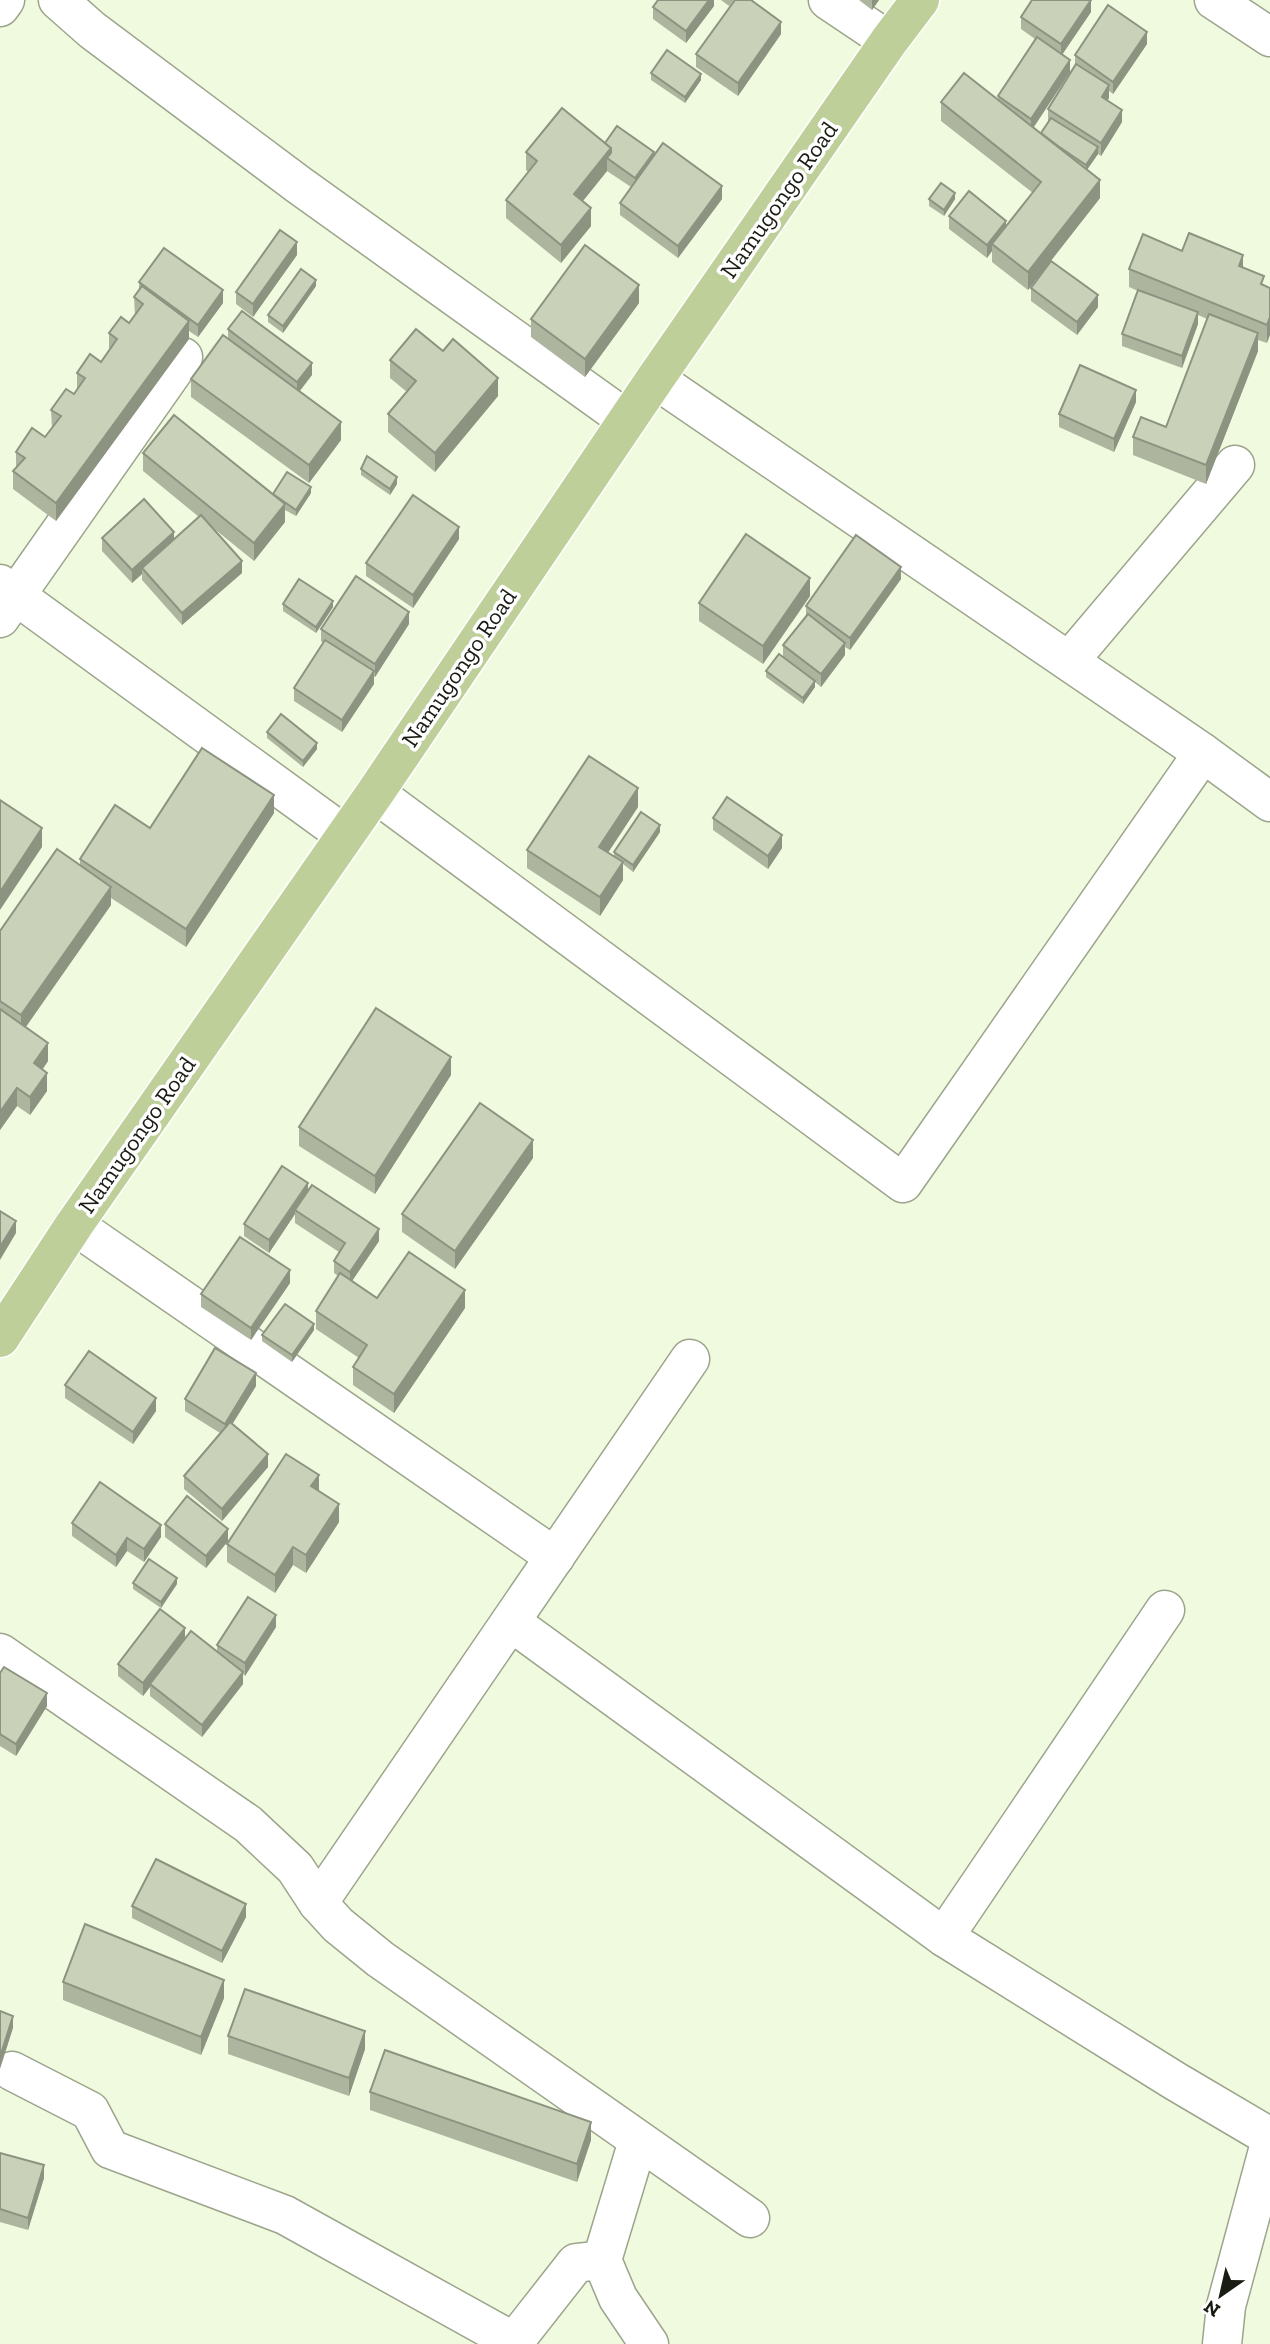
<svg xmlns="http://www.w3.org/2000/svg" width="1270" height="2344" font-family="'Zilla Slab',serif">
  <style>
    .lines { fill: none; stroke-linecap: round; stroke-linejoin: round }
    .minor-casing { stroke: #9ca58c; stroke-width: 41 }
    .major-casing { stroke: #fff; stroke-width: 41 }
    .minor { stroke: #fff; stroke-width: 38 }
    .major { stroke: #bfcf9a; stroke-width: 38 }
    .wall { fill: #adb59e }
    .shaded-wall { fill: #8d9381 }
    .building { fill: #c9d2b8; stroke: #8d9381; stroke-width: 2 }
    .labels { text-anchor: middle; stroke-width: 7; stroke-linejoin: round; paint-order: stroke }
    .street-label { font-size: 24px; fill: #191c13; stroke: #fff }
  </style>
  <rect width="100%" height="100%" fill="#f0fadf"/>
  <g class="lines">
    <defs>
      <g id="minor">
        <path d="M58,0L92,30L299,185L627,420"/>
        <path d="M828,0L889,41"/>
        <path d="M1214,0L1270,37"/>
        <path d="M0,7L5,0"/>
        <path d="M655,379L1203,753L1270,802"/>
        <path d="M0,584L345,835"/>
        <path d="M0,618L183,357"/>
        <path d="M1069,661L1235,465"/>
        <path d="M375,793L903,1183L1203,753"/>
        <path d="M74,1225L555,1557"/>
        <path d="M511,1622L944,1937L1175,2081L1270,2137"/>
        <path d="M0,1653L248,1824L295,1868L318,1903L338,1925L380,1959L750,2218"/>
        <path d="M318,1903L690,1359"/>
        <path d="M944,1937L1165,1610"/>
        <path d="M12,2071L90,2111L110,2149L285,2215L514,2342L576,2263L602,2260"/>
        <path d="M638,2141L602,2260L618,2298L649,2344"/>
        <path d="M1222,2344L1226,2306L1270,2143"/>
      </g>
      <path id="major" d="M0,1338L74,1225L375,793L655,379L889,41L920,0"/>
    </defs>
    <!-- minor casing -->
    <use href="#minor" class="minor-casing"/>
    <!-- major casing -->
    <use href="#major" class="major-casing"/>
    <!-- minor -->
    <use href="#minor" class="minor"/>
    <!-- major -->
    <use href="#major" class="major"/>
  </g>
  <!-- wall -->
  <g class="wall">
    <path d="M714,0V6L686,43L653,19V7Z"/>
    <path d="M721,0H734L729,6Z"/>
    <path d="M859,0H879L872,10Z"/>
    <path d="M1091,12L1062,55L1070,72L1034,127L1041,133L1049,122L1048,121V109L1075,67V55L1147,44L1113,94L1109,91V98L1107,100L1122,122L1101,156L1098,154L1087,170L1100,198L1028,290L992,262V251L987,258L949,229V216L1006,227L1033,193L941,121V102L998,99V96L1035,39L1021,29V17Z"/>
    <path d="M781,34L738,96L696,67V54Z"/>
    <path d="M651,73L701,80L685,103L651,80Z"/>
    <path d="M605,143L654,156L722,199L678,258L620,215V203L631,187L607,171L583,201L591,226L561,263L506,218V200L528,172L526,170V152Z"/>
    <path d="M929,199H955L944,216L929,206Z"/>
    <path d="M1182,251L1243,268L1264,285L1270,288L1267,343L1258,340V351L1206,484L1133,455V437L1166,427L1207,319L1198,315V324L1182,368L1122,346V334L1138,291L1129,287V269Z"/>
    <path d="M297,255L253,317L236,304V292Z"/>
    <path d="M139,282L223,303L198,337L189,331V339L56,521L13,489V471L16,468V452L45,437L52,428L51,410L74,394L77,390V373L101,362L109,350V333L129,323L135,316L134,297L139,291Z"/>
    <path d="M316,286L283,333L268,322V315Z"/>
    <path d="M1031,288L1098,307L1077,335L1031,301Z"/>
    <path d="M639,303L585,377L531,337V319Z"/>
    <path d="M228,329L312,375L300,391L341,440L309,483L191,397V379L228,338Z"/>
    <path d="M443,351L498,396L435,472L388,432V414L407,392L390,378V360Z"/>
    <path d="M1136,402L1114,452L1059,427V414Z"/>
    <path d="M143,453L273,494L311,493L296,516L285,510V522L254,561L212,527L242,573L182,625L142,580V574L132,583L102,551V538L174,539L199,517L143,471Z"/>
    <path d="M361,469L397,484L390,495L361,475Z"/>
    <path d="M459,539L413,608L366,576V563Z"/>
    <path d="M901,579L850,650L845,647V655L821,687L815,682V687L803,704L766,677V671L783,657V645L806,616V606Z"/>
    <path d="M810,596L763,664L699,621V603Z"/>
    <path d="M283,604L333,607L316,633L283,611Z"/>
    <path d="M409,624L375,677L374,676V684L342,732L294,701V688L323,643L321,641V629Z"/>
    <path d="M267,732L317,749L303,767L267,738Z"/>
    <path d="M638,807L608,853L614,857V852L660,832L633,872L623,864V880L600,916L527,868V850Z"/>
    <path d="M274,813L186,947L111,898V905L25,1027L48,1061L42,1070L47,1091L30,1115L17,1106L0,1130V931L80,865V859L150,828Z"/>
    <path d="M713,818L782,848L768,869L713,830Z"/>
    <path d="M451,1075L375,1194L299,1146V1127Z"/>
    <path d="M533,1158L455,1269L402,1232V1214Z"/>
    <path d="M308,1192L379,1241L352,1281L377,1298L465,1308L394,1413L353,1385V1367L359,1358L316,1329V1311L338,1276L334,1273V1261L339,1252L295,1223V1214L269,1253L244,1236V1224Z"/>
    <path d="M290,1283L251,1340L201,1307V1294Z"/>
    <path d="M314,1330L292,1362L262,1341V1335Z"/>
    <path d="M65,1385L156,1411L133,1444L65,1398Z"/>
    <path d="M256,1386L232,1424L268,1467L222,1521L184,1489V1476L220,1433L185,1411V1399Z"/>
    <path d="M319,1491L339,1522L306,1573L293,1565L275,1593L227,1562V1544Z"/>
    <path d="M72,1523L161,1537L144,1562L127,1551L116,1567L72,1536Z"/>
    <path d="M165,1524L228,1541L206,1568L165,1537Z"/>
    <path d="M133,1583L177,1584L161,1608L133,1589Z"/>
    <path d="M276,1627L245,1676L243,1674V1684L202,1737L150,1696V1687L143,1696L118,1676V1664L185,1639L217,1651V1645Z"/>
    <path d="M0,1673L47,1706L16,1756L0,1746Z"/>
    <path d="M132,1906L246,1917L222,1963L132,1918Z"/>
    <path d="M63,1982L224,1998L201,2055L63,2000Z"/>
    <path d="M228,2036L365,2049L349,2096L228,2054Z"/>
    <path d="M370,2092L591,2140L577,2182L370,2110Z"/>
    <path d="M0,2153L44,2178L28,2230L0,2222Z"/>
  </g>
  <!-- shaded-wall -->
  <g class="shaded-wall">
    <path d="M709,0H714V6L686,43V31Z"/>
    <path d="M872,0H879L872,10Z"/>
    <path d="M1091,0V12L1061,56V44Z"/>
    <path d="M781,22V34L738,96V83Z"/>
    <path d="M1147,32V44L1113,94V82Z"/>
    <path d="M1070,60V72L1031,131V119Z"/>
    <path d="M701,74V80L685,103V97Z"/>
    <path d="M1109,85V98L1102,109V97Z"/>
    <path d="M1122,110V122L1101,156V143Z"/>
    <path d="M1098,147V154L1086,171V165Z"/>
    <path d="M611,148V161L607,158V171L574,212V194Z"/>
    <path d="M654,152V164L635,191V178Z"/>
    <path d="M1100,180V198L1028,290V272Z"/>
    <path d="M722,186V199L678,258V246Z"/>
    <path d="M955,193V199L944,216V210Z"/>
    <path d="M591,208V226L561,263V245Z"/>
    <path d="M1006,221V233L992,244V251L987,258V245Z"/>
    <path d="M297,242V255L253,317V304Z"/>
    <path d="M1243,255V273L1239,266Z"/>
    <path d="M316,280V286L283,333V326Z"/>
    <path d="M639,285V303L585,377V359Z"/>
    <path d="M223,290V303L198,337V325Z"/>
    <path d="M1098,295V307L1077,335V322Z"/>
    <path d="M1198,312V324L1182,368V356Z"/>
    <path d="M1270,317V335L1267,343V325Z"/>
    <path d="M189,321V339L56,521V503Z"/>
    <path d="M1258,333V351L1206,484V465Z"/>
    <path d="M312,363V375L297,394V382Z"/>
    <path d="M498,378V396L435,472V453Z"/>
    <path d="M1136,390V402L1114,452V439Z"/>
    <path d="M341,422V440L309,483V465Z"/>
    <path d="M397,477V484L390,495V489Z"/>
    <path d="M311,487V493L296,516V510Z"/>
    <path d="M285,504V522L254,561V543Z"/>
    <path d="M459,527V539L413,608V595Z"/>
    <path d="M174,532V544L142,568V574L132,583V570Z"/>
    <path d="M242,561V573L182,625V613Z"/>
    <path d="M901,567V579L850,650V638Z"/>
    <path d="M810,578V596L763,664V646Z"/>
    <path d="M333,601V607L316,633V627Z"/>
    <path d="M409,612V624L375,677V664Z"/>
    <path d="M845,643V655L821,687V674Z"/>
    <path d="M374,671V684L342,732V720Z"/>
    <path d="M815,681V687L803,704V698Z"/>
    <path d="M317,743V749L303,767V761Z"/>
    <path d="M638,788V807L599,866V847Z"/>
    <path d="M274,795V813L186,947V929Z"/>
    <path d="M660,825V832L633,872V865Z"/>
    <path d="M42,828V847L0,910V892Z"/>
    <path d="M782,835V848L768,869V856Z"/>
    <path d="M623,862V880L600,916V897Z"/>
    <path d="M111,887V905L21,1034V1015Z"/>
    <path d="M48,1043V1061L34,1082V1063Z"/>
    <path d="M451,1057V1075L375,1194V1176Z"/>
    <path d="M47,1073V1091L30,1115V1097Z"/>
    <path d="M17,1088V1106L0,1130V1112Z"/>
    <path d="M533,1140V1158L455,1269V1251Z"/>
    <path d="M308,1183V1195L295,1210V1214L269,1253V1240Z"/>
    <path d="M16,1221V1233L0,1260V1247Z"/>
    <path d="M379,1229V1241L350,1284V1272Z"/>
    <path d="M290,1270V1283L251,1340V1328Z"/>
    <path d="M465,1290V1308L394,1413V1394Z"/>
    <path d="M314,1324V1330L292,1362V1355Z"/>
    <path d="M256,1373V1386L225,1436V1424Z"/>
    <path d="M156,1398V1411L133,1444V1432Z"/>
    <path d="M268,1454V1467L222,1521V1509Z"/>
    <path d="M319,1475V1493L311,1486Z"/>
    <path d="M339,1504V1522L306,1573V1555Z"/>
    <path d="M161,1525V1537L144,1562V1549Z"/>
    <path d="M228,1529V1541L206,1568V1556Z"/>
    <path d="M127,1538V1551L116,1567V1555Z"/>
    <path d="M293,1547V1565L275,1593V1575Z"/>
    <path d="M177,1578V1584L161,1608V1602Z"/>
    <path d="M276,1615V1627L245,1676V1663Z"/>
    <path d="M185,1628V1641L150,1684V1687L143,1696V1683Z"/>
    <path d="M243,1672V1684L202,1737V1725Z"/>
    <path d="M47,1693V1706L16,1756V1744Z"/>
    <path d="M246,1904V1917L222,1963V1951Z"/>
    <path d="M224,1980V1998L201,2055V2037Z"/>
    <path d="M13,2016V2028L0,2069V2057Z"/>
    <path d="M365,2031V2049L349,2096V2078Z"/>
    <path d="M591,2122V2140L577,2182V2164Z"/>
    <path d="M44,2165V2178L28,2230V2218Z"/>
  </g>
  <!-- building -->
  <g class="building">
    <path d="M658,0H709L686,31L653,7Z"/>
    <path d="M735,0H751L781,22L738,83L696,54Z"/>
    <path d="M1032,0H1091L1061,44L1021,17Z"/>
    <path d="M1108,5L1147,32L1113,82L1075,55Z"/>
    <path d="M1037,37L1070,60L1031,119L998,96Z"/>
    <path d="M667,50L701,74L685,97L651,73Z"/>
    <path d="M1076,64L1109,85L1102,97L1122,110L1101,143L1048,109Z"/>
    <path d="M964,73L1100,180L1028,272L992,244L1041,182L941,102Z"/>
    <path d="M562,108L611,148L574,194L591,208L561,245L506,200L537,161L526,152Z"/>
    <path d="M1051,118L1098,147L1086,165L1058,146L1041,133Z"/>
    <path d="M617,126L654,152L635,178L607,158L611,153V148L605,143Z"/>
    <path d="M663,143L722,186L678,246L620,203Z"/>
    <path d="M941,183L955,193L944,210L929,199Z"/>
    <path d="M969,191L1006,221L987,245L949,216Z"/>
    <path d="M280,230L297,242L253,304L236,292Z"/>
    <path d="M1189,233L1243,255L1239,266L1264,276L1261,284L1270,288V317L1267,325L1129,269L1143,234L1182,251Z"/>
    <path d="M585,245L639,285L585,359L531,319Z"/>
    <path d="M164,248L223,290L198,325L139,282Z"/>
    <path d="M1051,261L1098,295L1077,322L1031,288Z"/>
    <path d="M301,269L316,280L283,326L268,315Z"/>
    <path d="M142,286L189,321L56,503L13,471L25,458L16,452L32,428L45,437L61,416L51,410L66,389L74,394L85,378L77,373L90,354L101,362L117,339L109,333L121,317L129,323L143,304L134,297Z"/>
    <path d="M1138,290L1198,312L1182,356L1122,334Z"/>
    <path d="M242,311L312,363L297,382L228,329Z"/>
    <path d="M1209,314L1258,333L1206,465L1133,437L1141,417L1166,427Z"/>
    <path d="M416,329L443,351L453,339L498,378L435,453L388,414L416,381L390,360Z"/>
    <path d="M223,335L341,422L309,465L191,379Z"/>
    <path d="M1080,365L1136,390L1114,439L1059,414Z"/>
    <path d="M174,415L285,504L254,543L143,453Z"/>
    <path d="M367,456L397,477L390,489L361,469Z"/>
    <path d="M287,472L311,487L296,510L273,494Z"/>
    <path d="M413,495L459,527L413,595L366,563Z"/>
    <path d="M144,499L174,532L132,570L102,538Z"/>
    <path d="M201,515L242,561L182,613L142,568Z"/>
    <path d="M746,534L810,578L763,646L699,603Z"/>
    <path d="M856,535L901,567L850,638L806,606Z"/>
    <path d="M356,576L409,612L375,664L321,629Z"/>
    <path d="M299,579L333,601L316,627L283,604Z"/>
    <path d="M808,614L845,643L821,674L783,645Z"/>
    <path d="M325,640L374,671L342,720L294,688Z"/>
    <path d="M779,654L815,681L803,698L766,671Z"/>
    <path d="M281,714L317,743L303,761L267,732Z"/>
    <path d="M202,748L274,795L186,929L80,859L115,805L150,828Z"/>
    <path d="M589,756L638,788L599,847L623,862L600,897L527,850Z"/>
    <path d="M727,797L782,835L768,856L713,818Z"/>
    <path d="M0,800L42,828L0,892Z"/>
    <path d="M641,812L660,825L633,865L614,852Z"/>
    <path d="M57,849L111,887L21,1015L0,1001V931Z"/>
    <path d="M376,1008L451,1057L375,1176L299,1127Z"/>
    <path d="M0,1009L48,1043L34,1063L47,1073L30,1097L17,1088L0,1112Z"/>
    <path d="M480,1103L533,1140L455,1251L402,1214Z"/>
    <path d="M282,1166L308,1183L269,1240L244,1224Z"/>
    <path d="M312,1185L379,1229L350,1272L334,1261L345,1243L295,1210Z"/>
    <path d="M0,1211L16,1221L0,1247Z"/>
    <path d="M240,1237L290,1270L251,1328L201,1294Z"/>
    <path d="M409,1252L465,1290L394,1394L353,1367L367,1345L316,1311L340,1273L377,1298Z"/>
    <path d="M285,1304L314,1324L292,1355L262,1335Z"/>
    <path d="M215,1348L256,1373L225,1424L185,1399Z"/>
    <path d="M89,1351L156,1398L133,1432L65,1385Z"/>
    <path d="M230,1422L268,1454L222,1509L184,1476Z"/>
    <path d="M286,1454L319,1475L311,1486L339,1504L306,1555L293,1547L275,1575L227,1544Z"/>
    <path d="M100,1482L161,1525L144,1549L127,1538L116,1555L72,1523Z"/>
    <path d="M187,1496L228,1529L206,1556L165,1524Z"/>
    <path d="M149,1559L177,1578L161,1602L133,1583Z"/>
    <path d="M248,1597L276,1615L245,1663L217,1645Z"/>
    <path d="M160,1609L185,1628L143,1683L118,1664Z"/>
    <path d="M191,1631L243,1672L202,1725L150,1684Z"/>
    <path d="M4,1667L47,1693L16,1744L0,1734V1673Z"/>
    <path d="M156,1859L246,1904L222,1951L132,1906Z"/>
    <path d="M85,1924L224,1980L201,2037L63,1982Z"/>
    <path d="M245,1989L365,2031L349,2078L228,2036Z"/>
    <path d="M0,2011L13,2016L0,2057Z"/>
    <path d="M385,2050L591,2122L577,2164L370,2092Z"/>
    <path d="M0,2153L44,2165L28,2218L0,2209Z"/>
  </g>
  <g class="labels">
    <!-- street labels -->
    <g class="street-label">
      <text transform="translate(779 200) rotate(-55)" y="8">Namugongo Road</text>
      <text transform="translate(459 668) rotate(-56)" y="8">Namugongo Road</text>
      <text transform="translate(137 1135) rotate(-55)" y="8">Namugongo Road</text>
    </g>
  </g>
  <!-- north arrow -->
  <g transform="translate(1221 2295) rotate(214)" stroke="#ffffff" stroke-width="5" paint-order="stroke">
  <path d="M0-5L12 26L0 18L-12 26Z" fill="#191c13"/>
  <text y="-10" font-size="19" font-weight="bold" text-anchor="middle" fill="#191c13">N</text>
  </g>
</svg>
